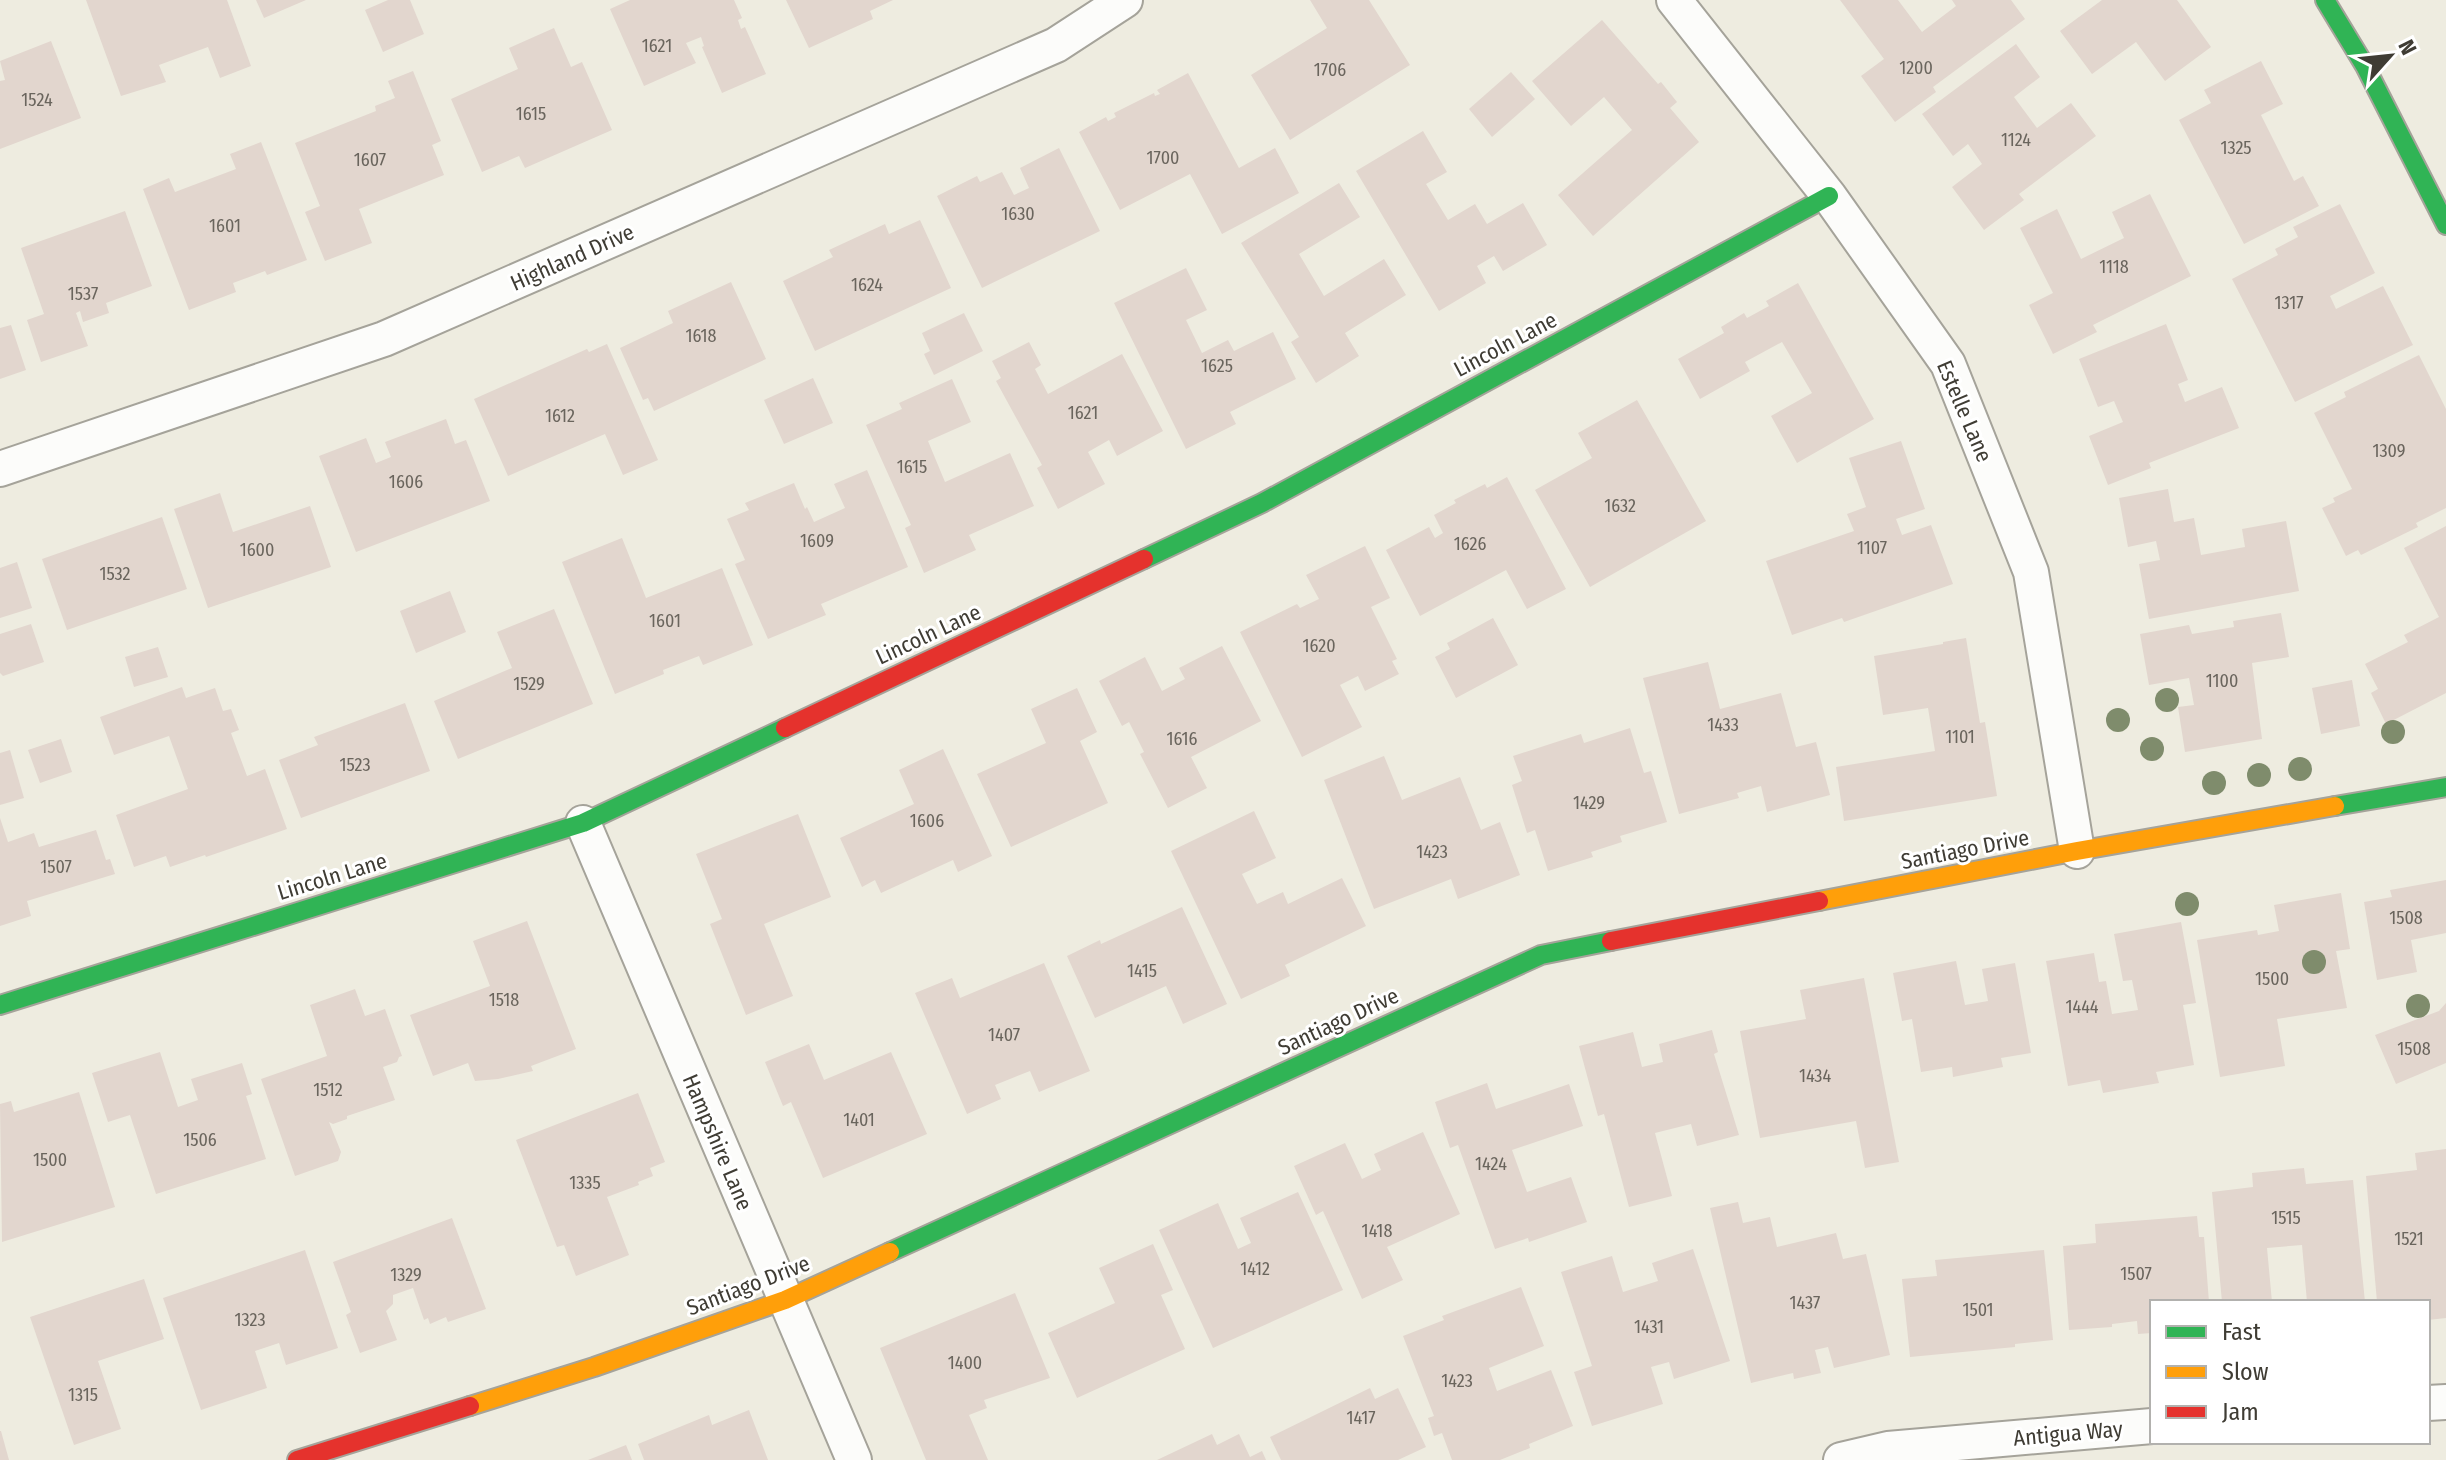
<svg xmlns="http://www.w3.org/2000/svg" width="2446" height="1460" font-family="'Fira Sans Condensed',sans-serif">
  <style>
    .building { fill: #e2d6ce }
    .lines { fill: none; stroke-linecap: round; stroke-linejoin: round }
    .street-casing { stroke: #a5a39a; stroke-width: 38 }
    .fast-casing { stroke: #a5a39a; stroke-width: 22 }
    .slow-casing { stroke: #a5a39a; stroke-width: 22 }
    .jam-casing { stroke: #a5a39a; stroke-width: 22 }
    .street { stroke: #fcfcfa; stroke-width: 34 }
    .fast { stroke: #30b455; stroke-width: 18 }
    .slow { stroke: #ff9f0a; stroke-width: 18 }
    .jam { stroke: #e5322d; stroke-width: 18 }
    .tree { fill: #7f8c6c }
    .labels { text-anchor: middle; stroke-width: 6; stroke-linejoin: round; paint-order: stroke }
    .number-label { font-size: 18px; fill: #6a655d }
    .street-label { font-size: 22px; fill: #3f3c34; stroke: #fff }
  </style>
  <rect width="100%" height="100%" fill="#eeece0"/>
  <!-- building -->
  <g class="building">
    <path d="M86,0H227L251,66L220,78L208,47L159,65L166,82L121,96Z"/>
    <path d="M256,0H306L264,18Z"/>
    <path d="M388,0H410L424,34L383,52L365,10Z"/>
    <path d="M630,0H734L742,18L738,20L741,29L745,27L766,74L722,93L702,47L704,46L701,37L686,43L696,63L644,86L610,9Z"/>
    <path d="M786,0H893L870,11L873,19L809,48Z"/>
    <path d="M1310,0H1369L1410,65L1290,140L1251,75L1327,28Z"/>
    <path d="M1840,0H1898L1922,32L1956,6L1952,0H2011L2025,19L1933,87L1936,92L1895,122L1861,76L1884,59Z"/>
    <path d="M2102,0H2177L2211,47L2165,81L2136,42L2092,74L2060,31Z"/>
    <path d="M1602,20L1658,84L1661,82L1677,102L1670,108L1699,142L1593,236L1558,195L1632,130L1604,97L1571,126L1532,81Z"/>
    <path d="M554,28L571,67L582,62L612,130L525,168L519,156L482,172L451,99L518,69L509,48Z"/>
    <path d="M51,41L81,118L0,149V81L5,80L0,61Z"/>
    <path d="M2016,44L2040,77L2014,97L2037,128L2071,103L2096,136L2019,194L2024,200L1984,230L1952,187L1982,164L1968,144L1953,156L1922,114Z"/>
    <path d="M2261,61L2283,104L2261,115L2294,181L2303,176L2319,206L2244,244L2179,120L2211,103L2204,90Z"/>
    <path d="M413,71L441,141L432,145L444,175L359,209L372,243L325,261L305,212L320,206L295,143L376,111L375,106L395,98L388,81Z"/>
    <path d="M1511,72L1535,99L1492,137L1469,109Z"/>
    <path d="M1188,73L1239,168L1275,148L1299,193L1222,234L1190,174L1120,210L1079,132L1106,117L1108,121L1116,117L1114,113L1154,93L1155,96L1160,94L1157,90Z"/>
    <path d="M1423,131L1447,172L1426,184L1448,220L1475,204L1487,224L1523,203L1547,245L1503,271L1494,256L1477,266L1486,283L1439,311L1356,171Z"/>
    <path d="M261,142L307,260L267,275L265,271L233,283L236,292L189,310L143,189L169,178L175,192L236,169L230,154Z"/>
    <path d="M1059,148L1100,231L982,288L937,196L977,176L980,182L1002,172L1014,195L1029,188L1020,168Z"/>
    <path d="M1339,183L1360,217L1299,254L1324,296L1384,259L1406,295L1345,333L1359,356L1316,383L1291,342L1299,337L1241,243Z"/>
    <path d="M2150,194L2191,276L2093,325L2097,332L2053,354L2029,305L2053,293L2020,228L2057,209L2081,259L2124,238L2112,212Z"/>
    <path d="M2340,204L2375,273L2330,296L2336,309L2383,286L2413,345L2295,402L2232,279L2278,255L2275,249L2298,237L2293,227Z"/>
    <path d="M125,211L152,286L106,303L109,313L83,322L80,311L76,313L88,346L41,362L27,320L44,314L21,248Z"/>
    <path d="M920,220L951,288L815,351L783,281L833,257L829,250L885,224L889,234Z"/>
    <path d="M1186,268L1207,310L1186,320L1202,353L1228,340L1234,351L1273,332L1296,379L1230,412L1236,424L1186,449L1114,303Z"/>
    <path d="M731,282L766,359L654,411L648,398L643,400L620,348L673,323L668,311Z"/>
    <path d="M1798,283L1874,419L1797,463L1771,416L1812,393L1782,342L1745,362L1750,371L1700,399L1678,359L1724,333L1721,327L1744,313L1747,318L1769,306L1766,301Z"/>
    <path d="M964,313L983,351L934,375L924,354L930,351L922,333Z"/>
    <path d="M2166,324L2188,380L2178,384L2185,402L2222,387L2239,428L2149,463L2151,468L2108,485L2089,436L2123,422L2114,401L2098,407L2079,359Z"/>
    <path d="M11,325L26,370L0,379V328Z"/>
    <path d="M1029,342L1041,365L1035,369L1048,394L1122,354L1163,431L1117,456L1109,440L1088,452L1105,484L1058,509L1037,468L1042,465L996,381L1001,378L992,361Z"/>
    <path d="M607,344L658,460L623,475L605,434L508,476L474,399L587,349L589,352Z"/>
    <path d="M2419,355L2446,409V508L2416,523L2418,527L2361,555L2358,550L2346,556L2322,508L2335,502L2333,498L2352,489L2314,413L2346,397L2344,392Z"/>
    <path d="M813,378L833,423L784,444L764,400Z"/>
    <path d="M952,379L971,422L928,441L945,482L1010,453L1034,506L969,535L976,550L924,573L905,528L911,525L866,425L902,409L899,403Z"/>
    <path d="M1637,400L1706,521L1590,587L1535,490L1592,458L1578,433Z"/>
    <path d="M446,419L455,444L466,440L490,501L356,552L319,456L366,438L376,463L391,457L385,442Z"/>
    <path d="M1901,441L1925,509L1896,519L1902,535L1931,525L1953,584L1844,622L1842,618L1792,635L1766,561L1854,531L1847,514L1866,507L1849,458Z"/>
    <path d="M867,470L908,567L821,604L826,615L768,639L735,564L745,560L727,519L749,510L745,503L794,483L805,509L807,507L814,522L845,508L834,484Z"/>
    <path d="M1507,477L1566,589L1527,609L1506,570L1420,616L1386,550L1429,527L1435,538L1443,533L1434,515L1456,503L1454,500L1485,484L1487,488Z"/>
    <path d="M2168,489L2174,522L2194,518L2201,555L2245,547L2242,529L2286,521L2299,591L2149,619L2139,564L2160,560L2156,541L2128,547L2119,498Z"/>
    <path d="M220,493L233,532L310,506L331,567L208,608L174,509Z"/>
    <path d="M162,517L187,589L67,630L42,559Z"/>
    <path d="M2446,526V693L2386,724L2371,693L2378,689L2365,664L2408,642L2404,635L2439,617L2404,548Z"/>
    <path d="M622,538L646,598L722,568L753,645L703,665L699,656L663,670L664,674L615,694L562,562Z"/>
    <path d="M1365,546L1390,598L1371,607L1397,659L1392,661L1399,674L1365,691L1358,676L1340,685L1362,727L1302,757L1240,632L1297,604L1300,608L1319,599L1306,575Z"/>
    <path d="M17,562L32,608L0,618V568Z"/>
    <path d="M450,591L466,632L416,653L400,611Z"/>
    <path d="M554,609L593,704L458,759L434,701L512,668L497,632Z"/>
    <path d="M2281,613L2289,657L2252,663L2262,739L2185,752L2178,707L2194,705L2189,678L2149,685L2140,634L2189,625L2192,634L2234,627L2233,621Z"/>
    <path d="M1493,618L1518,665L1456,698L1435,657L1450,649L1447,643Z"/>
    <path d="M31,624L44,662L3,676L0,673V634Z"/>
    <path d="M1966,638L1980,723L1985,722L1997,796L1844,821L1836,767L1935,751L1928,708L1883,715L1874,656L1943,644V642Z"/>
    <path d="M1222,646L1261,721L1191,757L1207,788L1168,808L1140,754L1144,752L1129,722L1122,726L1099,681L1145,657L1162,691L1185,679L1179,668Z"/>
    <path d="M158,647L168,677L134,687L125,657Z"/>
    <path d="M1708,662L1720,709L1781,693L1796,747L1816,742L1830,795L1767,812L1761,786L1737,793L1739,798L1679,814L1643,678Z"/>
    <path d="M2352,680L2360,726L2321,734L2312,688Z"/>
    <path d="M182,687L186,698L215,688L223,711L231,709L239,730L231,733L247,776L265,769L287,829L206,857L205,855L170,867L166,856L134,867L116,815L188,789L169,736L114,755L100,717Z"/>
    <path d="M1077,688L1097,732L1080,741L1108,803L1011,847L977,774L1046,743L1031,709Z"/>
    <path d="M405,703L430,771L301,818L279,760L318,745L314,737Z"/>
    <path d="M1630,728L1644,773L1651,771L1667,822L1620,836L1622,842L1591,852L1593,857L1548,871L1535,830L1527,833L1512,785L1522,781L1513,756L1581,734L1584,743Z"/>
    <path d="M61,739L72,772L40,783L28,750Z"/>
    <path d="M943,749L992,856L958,872L953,860L881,893L875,880L862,887L840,838L914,804L899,770Z"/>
    <path d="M10,750L24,798L0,805V753Z"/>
    <path d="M1384,756L1402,800L1460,777L1481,830L1500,822L1520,875L1458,899L1451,879L1374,909L1324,780Z"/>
    <path d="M1254,811L1276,858L1242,874L1257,904L1283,892L1288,904L1342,878L1366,926L1285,965L1290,976L1241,999L1171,851Z"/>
    <path d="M798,814L831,897L764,924L793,996L746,1015L710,924L722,919L696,854Z"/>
    <path d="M0,818L8,842L34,833L39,847L96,830L106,860L110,859L115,874L27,901L31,916L0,926Z"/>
    <path d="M2446,880V933L2411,940L2417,972L2377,980L2364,902L2392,897L2390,890Z"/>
    <path d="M2341,893L2350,949L2336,951L2347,1008L2277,1019L2285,1066L2220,1077L2197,940L2257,930L2258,935L2279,931L2274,905Z"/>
    <path d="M1182,907L1227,1004L1183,1024L1166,986L1095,1018L1067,956L1100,940L1101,944Z"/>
    <path d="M527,921L576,1049L531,1066L533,1071L498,1079L475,1081L468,1063L433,1076L410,1015L490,986L473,941Z"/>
    <path d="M2181,922L2196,1003L2183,1005L2194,1065L2156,1072L2159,1083L2103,1093L2100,1080L2068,1086L2046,961L2094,953L2099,982L2106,981L2112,1014L2138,1010L2132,980L2123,981L2114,934Z"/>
    <path d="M1956,961L1965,1005L1988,1001L1982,969L2015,963L2031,1053L2001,1058L2003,1067L1953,1077L1952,1067L1921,1072L1912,1019L1902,1021L1893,973Z"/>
    <path d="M1044,963L1090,1071L1039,1092L1030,1071L995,1085L1001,1099L967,1114L915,993L952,978L960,998Z"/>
    <path d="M1864,978L1899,1162L1865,1168L1856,1121L1760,1138L1740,1031L1806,1019L1800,990Z"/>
    <path d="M355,989L365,1016L385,1009L402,1056L399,1057L397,1062L383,1067L395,1100L347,1116V1119L333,1124L329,1122L341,1152L338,1161L295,1176L261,1079L327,1056L310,1005Z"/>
    <path d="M2446,1003V1063L2396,1084L2375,1035L2439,1011Z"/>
    <path d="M1712,1030L1718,1052L1714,1054L1739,1135L1697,1146L1691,1124L1655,1133L1672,1196L1629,1207L1604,1114L1598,1116L1579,1046L1633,1032L1642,1067L1663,1062L1659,1044Z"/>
    <path d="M809,1044L824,1080L891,1052L927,1134L823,1178L791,1102L783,1106L765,1062Z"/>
    <path d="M160,1052L178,1107L198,1100L191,1079L242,1063L252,1094L246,1096L266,1159L156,1194L130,1115L108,1122L92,1073Z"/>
    <path d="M1487,1083L1496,1109L1569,1084L1583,1126L1512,1150L1527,1192L1571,1177L1587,1222L1529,1242L1528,1238L1495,1249L1458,1145L1450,1148L1435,1102Z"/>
    <path d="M79,1092L115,1207L2,1242L0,1104L11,1101L14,1112Z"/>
    <path d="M638,1093L665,1162L650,1168L653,1176L638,1182L639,1185L607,1197L629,1255L576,1276L564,1245L557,1247L516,1140Z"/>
    <path d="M1423,1132L1460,1214L1387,1247L1403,1280L1362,1299L1323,1211L1316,1215L1294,1166L1345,1143L1362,1179L1381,1170L1374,1154Z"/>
    <path d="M2446,1149V1318L2428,1320V1302H2377L2366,1176L2417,1170L2415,1153Z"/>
    <path d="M2304,1168L2306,1184L2353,1180L2365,1302H2307L2302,1245L2267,1248L2272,1302H2222L2212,1192L2253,1187L2252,1173Z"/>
    <path d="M1298,1192L1343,1290L1213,1348L1159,1230L1218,1203L1238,1249L1251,1243L1240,1218Z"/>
    <path d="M1738,1202L1743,1223L1770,1217L1777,1247L1836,1233L1843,1259L1866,1254L1890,1355L1834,1368L1828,1347L1815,1350L1821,1373L1794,1379L1793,1373L1751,1383L1710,1208Z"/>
    <path d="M2197,1216L2199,1237H2204L2209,1302H2152V1333L2138,1334L2137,1321L2112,1324V1327L2069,1330L2063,1246L2096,1243L2095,1224Z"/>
    <path d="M452,1218L486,1309L448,1322L446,1317L430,1324L428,1318L424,1320L413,1288L393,1295V1304L386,1311L397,1340L360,1353L346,1315L351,1312L333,1262Z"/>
    <path d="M1153,1244L1173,1290L1161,1295L1185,1349L1077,1398L1048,1333L1115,1303L1099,1268Z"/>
    <path d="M1693,1249L1730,1361L1674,1379L1669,1362L1651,1367L1663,1404L1592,1426L1574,1372L1592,1366L1561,1272L1612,1256L1623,1292L1658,1281L1652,1263Z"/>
    <path d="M305,1250L338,1348L286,1365L279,1343L255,1351L267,1388L201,1410L163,1298Z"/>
    <path d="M2044,1250L2053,1340L2015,1344V1347L1910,1357L1902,1279L1937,1276L1935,1260Z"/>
    <path d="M144,1279L164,1339L98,1361L121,1429L74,1445L30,1317Z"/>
    <path d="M1521,1287L1544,1346L1489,1368L1497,1391L1551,1370L1573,1426L1529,1444L1530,1448L1500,1460H1452L1442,1433L1434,1436L1428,1418L1434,1416L1403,1336L1444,1320L1442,1316Z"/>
    <path d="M1015,1293L1050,1378L984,1400L987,1408L969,1415L988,1460H926L880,1348Z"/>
    <path d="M1370,1388L1375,1399L1398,1388L1426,1447L1398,1460H1281L1270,1437Z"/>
    <path d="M749,1410L768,1460H644L638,1444L709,1415L712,1425Z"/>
    <path d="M0,1431H1L9,1460H0Z"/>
    <path d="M1212,1434L1217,1445L1239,1434L1250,1457L1262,1451L1266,1460H1157Z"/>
    <path d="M626,1445L632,1460H588Z"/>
  </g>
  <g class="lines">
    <defs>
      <g id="street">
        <path d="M1674,0L1829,196L1948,364L2031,572L2077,851"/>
        <path d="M0,469L384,339L1056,45L1125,0"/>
        <path d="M583,823L854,1460"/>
        <path d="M2428,1403L2446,1402"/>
        <path d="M1841,1460L1888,1449L2152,1426"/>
      </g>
      <g id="fast">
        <path d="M2325,0L2365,66L2446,225"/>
        <path d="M1144,559L1262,503L1829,196"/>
        <path d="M2335,806L2446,787"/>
        <path d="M0,1005L583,823L785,728"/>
        <path d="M890,1252L1541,955L1611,941"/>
      </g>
      <g id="slow">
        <path d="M1819,901L2077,851L2335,806"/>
        <path d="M470,1406L594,1367L785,1300L890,1252"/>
      </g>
      <g id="jam">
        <path d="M785,728L1144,559"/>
        <path d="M1611,941L1819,901"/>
        <path d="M297,1460L470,1406"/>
      </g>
    </defs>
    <!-- street casing -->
    <use href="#street" class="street-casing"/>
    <!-- fast casing -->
    <use href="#fast" class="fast-casing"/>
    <!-- slow casing -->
    <use href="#slow" class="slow-casing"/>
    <!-- jam casing -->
    <use href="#jam" class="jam-casing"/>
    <!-- street -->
    <use href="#street" class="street"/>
    <!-- fast -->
    <use href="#fast" class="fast"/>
    <!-- slow -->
    <use href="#slow" class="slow"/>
    <!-- jam -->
    <use href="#jam" class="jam"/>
  </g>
  <!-- trees -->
  <g class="tree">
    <circle cx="2167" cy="700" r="12"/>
    <circle cx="2118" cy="720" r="12"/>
    <circle cx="2393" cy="732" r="12"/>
    <circle cx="2152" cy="749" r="12"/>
    <circle cx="2300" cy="769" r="12"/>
    <circle cx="2259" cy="775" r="12"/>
    <circle cx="2214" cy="783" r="12"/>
    <circle cx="2187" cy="904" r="12"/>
    <circle cx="2314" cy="962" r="12"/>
    <circle cx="2418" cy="1006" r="12"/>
  </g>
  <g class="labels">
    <!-- number labels -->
    <g class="number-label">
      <text x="657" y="52">1621</text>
      <text x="1916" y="74">1200</text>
      <text x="1330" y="76">1706</text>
      <text x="37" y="106">1524</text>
      <text x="531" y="120">1615</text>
      <text x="2016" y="146">1124</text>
      <text x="2236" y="154">1325</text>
      <text x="1163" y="164">1700</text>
      <text x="370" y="166">1607</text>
      <text x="1018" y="220">1630</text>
      <text x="225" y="232">1601</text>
      <text x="2114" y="273">1118</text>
      <text x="867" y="291">1624</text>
      <text x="83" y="300">1537</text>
      <text x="2289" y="309">1317</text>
      <text x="701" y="342">1618</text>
      <text x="1217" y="372">1625</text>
      <text x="1083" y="419">1621</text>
      <text x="560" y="422">1612</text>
      <text x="2389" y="457">1309</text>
      <text x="912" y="473">1615</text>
      <text x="406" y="488">1606</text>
      <text x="1620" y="512">1632</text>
      <text x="817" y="547">1609</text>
      <text x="1470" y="550">1626</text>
      <text x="1872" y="554">1107</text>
      <text x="257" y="556">1600</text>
      <text x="115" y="580">1532</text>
      <text x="665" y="627">1601</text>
      <text x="1319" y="652">1620</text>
      <text x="2222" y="687">1100</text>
      <text x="529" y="690">1529</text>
      <text x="1723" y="731">1433</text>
      <text x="1960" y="743">1101</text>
      <text x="1182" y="745">1616</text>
      <text x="355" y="771">1523</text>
      <text x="1589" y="809">1429</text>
      <text x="927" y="827">1606</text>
      <text x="1432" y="858">1423</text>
      <text x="56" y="873">1507</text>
      <text x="2406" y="924">1508</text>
      <text x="1142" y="977">1415</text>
      <text x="2272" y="985">1500</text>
      <text x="504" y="1006">1518</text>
      <text x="2082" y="1013">1444</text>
      <text x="1004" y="1041">1407</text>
      <text x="2414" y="1055">1508</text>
      <text x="1815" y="1082">1434</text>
      <text x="328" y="1096">1512</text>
      <text x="859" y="1126">1401</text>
      <text x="200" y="1146">1506</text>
      <text x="50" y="1166">1500</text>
      <text x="1491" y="1170">1424</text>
      <text x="585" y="1189">1335</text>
      <text x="2286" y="1224">1515</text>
      <text x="1377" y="1237">1418</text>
      <text x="2409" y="1245">1521</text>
      <text x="1255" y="1275">1412</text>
      <text x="2136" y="1280">1507</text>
      <text x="406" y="1281">1329</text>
      <text x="1805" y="1309">1437</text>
      <text x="1978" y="1316">1501</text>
      <text x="250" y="1326">1323</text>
      <text x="1649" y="1333">1431</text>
      <text x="965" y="1369">1400</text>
      <text x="1457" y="1387">1423</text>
      <text x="83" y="1401">1315</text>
      <text x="1361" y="1424">1417</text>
    </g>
    <!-- street labels -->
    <g class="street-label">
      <text transform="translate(572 257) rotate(-24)" y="8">Highland Drive</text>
      <text transform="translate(1505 344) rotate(-28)" y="8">Lincoln Lane</text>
      <text transform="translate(1965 411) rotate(67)" y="8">Estelle Lane</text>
      <text transform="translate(928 634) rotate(-25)" y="8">Lincoln Lane</text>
      <text transform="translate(1965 849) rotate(-11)" y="8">Santiago Drive</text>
      <text transform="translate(332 876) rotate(-17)" y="8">Lincoln Lane</text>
      <text transform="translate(1338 1021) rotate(-25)" y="8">Santiago Drive</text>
      <text transform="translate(718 1142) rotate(67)" y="8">Hampshire Lane</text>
      <text transform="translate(748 1285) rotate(-21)" y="8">Santiago Drive</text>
      <text transform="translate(2068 1433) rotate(-5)" y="8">Antigua Way</text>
    </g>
  </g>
  <!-- legend -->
  <rect x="2150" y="1300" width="280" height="144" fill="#ffffff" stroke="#b2b1ae" stroke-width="2"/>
  <rect x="2166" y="1326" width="40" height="12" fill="#30b455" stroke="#b2b1ae" stroke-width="2"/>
  <text x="2222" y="1340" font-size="24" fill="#3f3c34">Fast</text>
  <rect x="2166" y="1366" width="40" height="12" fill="#ff9f0a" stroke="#b2b1ae" stroke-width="2"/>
  <text x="2222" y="1380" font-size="24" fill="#3f3c34">Slow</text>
  <rect x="2166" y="1406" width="40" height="12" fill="#e5322d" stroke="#b2b1ae" stroke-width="2"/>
  <text x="2222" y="1420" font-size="24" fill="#3f3c34">Jam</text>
  <!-- north arrow -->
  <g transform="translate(2390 56) rotate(63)" stroke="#ffffff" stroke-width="6" paint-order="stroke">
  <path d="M0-6L14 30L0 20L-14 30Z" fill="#3f3c34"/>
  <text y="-12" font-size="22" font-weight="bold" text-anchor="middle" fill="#3f3c34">N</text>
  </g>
</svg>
